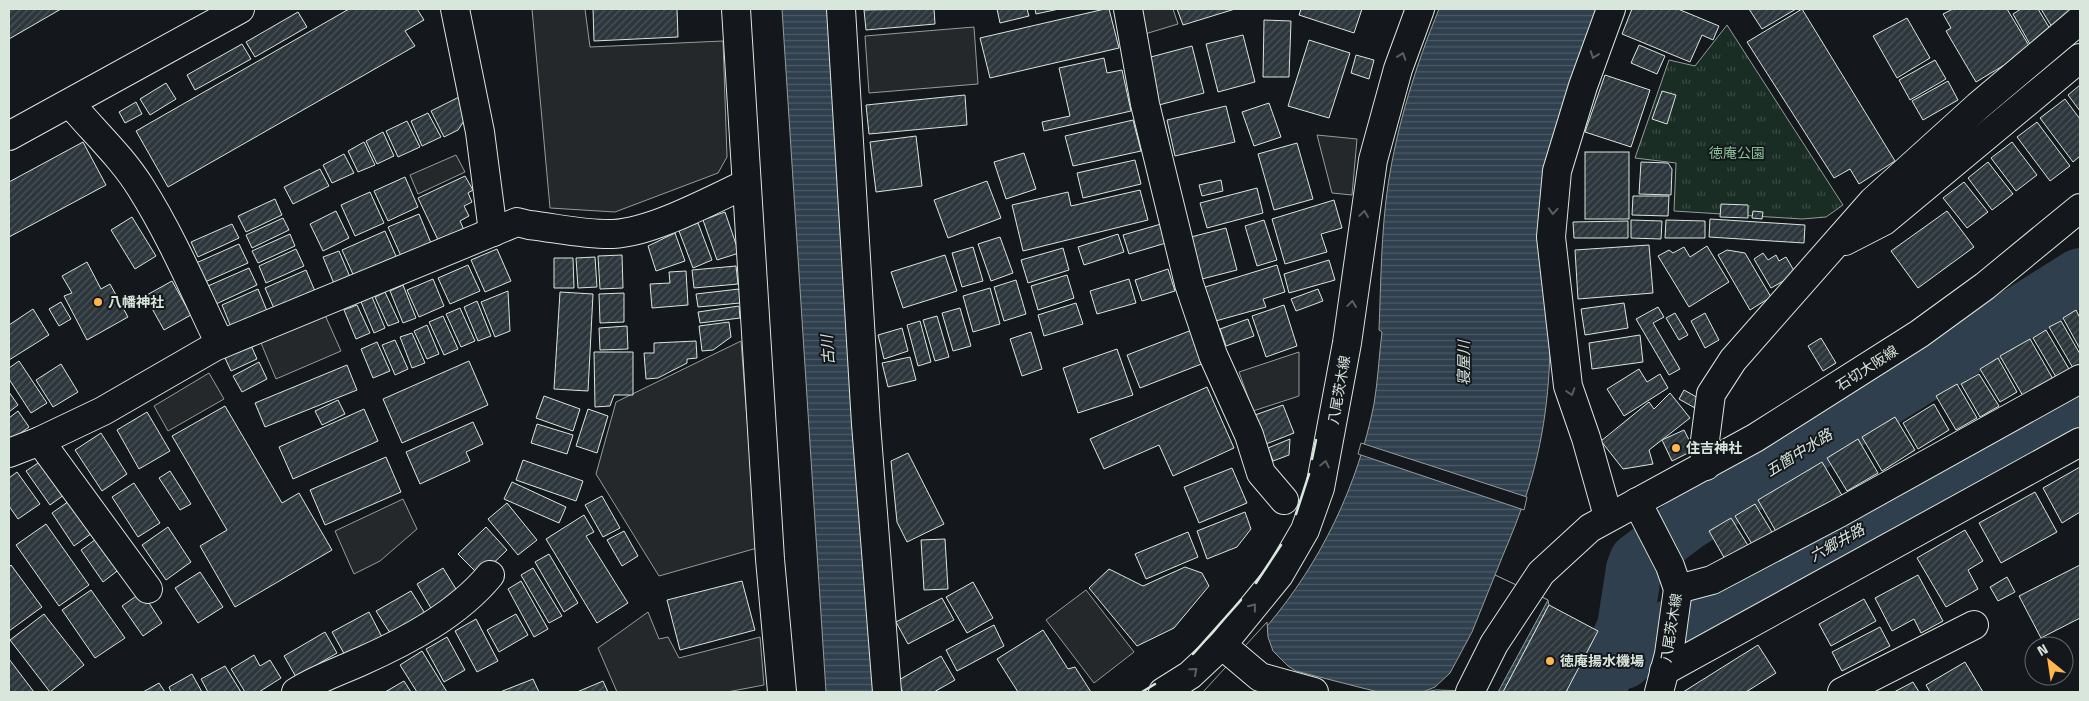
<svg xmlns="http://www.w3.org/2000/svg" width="2089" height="701" font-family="'Titillium Web','Noto Sans JP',sans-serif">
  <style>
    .park { fill: url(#park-tufts); stroke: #939e99 }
    .parking { fill: #24282b; stroke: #939e99 }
    .water { fill: url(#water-rules); stroke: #939e99 }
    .pier { fill: #14181c; stroke: #939e99 }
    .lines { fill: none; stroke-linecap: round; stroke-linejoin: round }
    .river { stroke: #2f3f4d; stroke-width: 56 }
    .building { fill: url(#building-hatch); stroke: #d8e6dc }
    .minor-casing { stroke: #d8e6dc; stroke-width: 30 }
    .major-casing { stroke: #d8e6dc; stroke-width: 30 }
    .minor { stroke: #14181c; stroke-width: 28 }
    .major { stroke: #14181c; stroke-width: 28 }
    .wall { stroke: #d8e6dc; stroke-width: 2.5 }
    .oneway { stroke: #59605f }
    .poi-dot { fill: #ffb74d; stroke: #14181c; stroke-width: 2 }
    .labels { text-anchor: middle; stroke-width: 4; stroke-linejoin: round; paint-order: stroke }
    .park-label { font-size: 14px; fill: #8ac095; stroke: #14181c }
    .poi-label { font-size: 14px; font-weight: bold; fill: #d8e6dc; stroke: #14181c; text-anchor: start }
    .street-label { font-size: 14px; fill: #d8e6dc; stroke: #14181c }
    .water-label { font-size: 15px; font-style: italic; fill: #d8e6dc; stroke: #14181c }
  </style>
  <defs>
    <pattern id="park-tufts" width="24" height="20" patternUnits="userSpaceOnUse" patternTransform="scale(1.25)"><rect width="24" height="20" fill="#1a2d24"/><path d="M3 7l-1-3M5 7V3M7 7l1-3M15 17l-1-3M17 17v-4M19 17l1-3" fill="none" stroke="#3b4b43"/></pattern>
    <pattern id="water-rules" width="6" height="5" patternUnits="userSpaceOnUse" patternTransform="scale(1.25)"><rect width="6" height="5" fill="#2f3f4d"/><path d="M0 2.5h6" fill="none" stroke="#4c5b66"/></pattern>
    <pattern id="building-hatch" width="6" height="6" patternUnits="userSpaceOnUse" patternTransform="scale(1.25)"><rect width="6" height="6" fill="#2c363c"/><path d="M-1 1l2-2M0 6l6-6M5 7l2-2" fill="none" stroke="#4a5358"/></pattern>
  </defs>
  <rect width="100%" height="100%" fill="#14181c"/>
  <!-- park -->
  <path class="park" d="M1727,25L1843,205L1826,217L1802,219L1674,211L1676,163L1635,158L1669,60L1695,66Z"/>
  <!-- parking -->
  <g class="parking">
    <path d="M532,9H585L590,47L723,41L727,157L718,173L615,212L550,208Z"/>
    <path d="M1138,9H1173L1178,24L1145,34Z"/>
    <path d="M974,27L978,84L869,93L865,36Z"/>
    <path d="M1317,135L1357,139L1352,195L1332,193Z"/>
    <path d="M456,155L465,172L418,194L410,175Z"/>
    <path d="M325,315L341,351L276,379L261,343Z"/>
    <path d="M741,341L757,548L659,576L596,474L616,402Z"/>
    <path d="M1299,352V396L1253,411L1239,372Z"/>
    <path d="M209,373L224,399L168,431L154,406Z"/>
    <path d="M403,499L417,529L380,561L354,574L335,531Z"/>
    <path d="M1086,590L1134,652L1094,683L1046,620Z"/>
    <path d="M648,612L659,639L668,637L679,658L760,637L764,685L727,692H617L598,648Z"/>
  </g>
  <!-- water -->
  <g class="water">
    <path d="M782,9H830L874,692H826Z"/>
    <path d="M1439,9H1599L1587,39L1550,338C1550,395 1542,453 1522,507C1514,530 1504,552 1495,575L1548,600L1549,605L1503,692H1447L1435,687L1433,692H1205C1226,670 1248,649 1268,625C1321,562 1358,485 1374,404C1378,380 1379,356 1382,332L1379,330C1381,282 1381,233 1388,185C1397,125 1416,65 1439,9Z"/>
    <path d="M1636,544L1653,572L1655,601L1645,658L1626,692H1566L1608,610L1623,561Z"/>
  </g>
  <!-- pier -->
  <g class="pier">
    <path d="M1361,443L1527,497L1525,506L1524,510L1358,454Z"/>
    <path d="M1495,575L1548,600L1498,692L1436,690L1423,692L1435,687L1450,673L1472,632Z"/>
    <path d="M1267,622L1268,637L1273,651L1288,666L1296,671L1378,692H1203Z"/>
  </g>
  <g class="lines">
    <!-- river -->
    <g class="river">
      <path d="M1624,661L1653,634L1712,611L1874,525L2080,410"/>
      <path d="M1596,692L1625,627L1634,569L1637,561L1687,523L2080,276"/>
    </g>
  </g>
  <!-- building -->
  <g class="building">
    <path d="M9,9H61L9,39Z"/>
    <path d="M349,9H417L424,20L405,31L415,46L168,187L136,131Z"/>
    <path d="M593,9H677L678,37L594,41Z"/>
    <path d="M934,9L935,24L866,30L864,10Z"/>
    <path d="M997,9H1027L1029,16L1000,23Z"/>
    <path d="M1035,9H1059L1036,14Z"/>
    <path d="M1105,9H1109L1119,48L990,78L980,38Z"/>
    <path d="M1177,9H1235L1183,25Z"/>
    <path d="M1301,9H1362L1354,33L1299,15Z"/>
    <path d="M1632,9H1678L1719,26L1713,40L1702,35L1690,62L1622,34Z"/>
    <path d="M1749,9H1796L1762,29Z"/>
    <path d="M1802,9L1895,161L1859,184L1850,169L1834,178L1747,42Z"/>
    <path d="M1953,9H2007L2031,49L1976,82L1946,31L1951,28L1943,14Z"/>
    <path d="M2021,9H2038L2053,34L2032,48L2013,14Z"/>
    <path d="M2041,9H2075L2055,32Z"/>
    <path d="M298,12L307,27L255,57L246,42Z"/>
    <path d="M1907,18L1930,58L1897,78L1873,36Z"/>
    <path d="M1264,20L1291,21L1289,77H1263Z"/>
    <path d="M1243,35L1255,82L1218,92L1206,44Z"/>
    <path d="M1309,40L1350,53L1329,118L1288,106Z"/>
    <path d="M242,44L251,59L195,90L187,75Z"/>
    <path d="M1639,45L1665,56L1657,74L1631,63Z"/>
    <path d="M1192,46L1204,93L1159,105L1147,58Z"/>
    <path d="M1356,55L1374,60L1369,79L1351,73Z"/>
    <path d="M1104,58L1107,73L1122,70L1131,111L1044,131L1042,122L1070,116L1059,68Z"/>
    <path d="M1935,60L1946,79L1910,100L1899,80Z"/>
    <path d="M1605,75L1650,90L1631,147L1585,132Z"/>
    <path d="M1948,81L1958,100L1923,120L1912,101Z"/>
    <path d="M166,83L176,99L150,115L140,99Z"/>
    <path d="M2080,85V111L2068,95Z"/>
    <path d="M1662,91L1676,95L1667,124L1652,119Z"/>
    <path d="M965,95L967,125L869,134L866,105Z"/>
    <path d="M459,97L468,115L458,130L444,137L431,111Z"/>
    <path d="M2065,99L2080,119V156L2073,162L2040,118Z"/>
    <path d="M136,102L142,114L125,123L119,112Z"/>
    <path d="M1269,103L1281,137L1254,146L1242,112Z"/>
    <path d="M1226,106L1235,142L1175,156L1167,120Z"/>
    <path d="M428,113L441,137L422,146L411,121Z"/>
    <path d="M1133,120L1141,151L1073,166L1065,136Z"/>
    <path d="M407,121L420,147L398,157L386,131Z"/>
    <path d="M2037,122L2070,166L2050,181L2017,137Z"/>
    <path d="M383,132L394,156L377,164L366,141Z"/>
    <path d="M916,136L922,186L876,192L870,142Z"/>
    <path d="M83,142L106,185L9,237V182Z"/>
    <path d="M364,142L375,165L358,172L348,151Z"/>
    <path d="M2012,142L2037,175L2016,191L1991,158Z"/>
    <path d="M1297,143L1313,199L1274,210L1258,154Z"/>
    <rect x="1585" y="152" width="44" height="67"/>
    <path d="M1024,153L1036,189L1006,199L994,162Z"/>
    <path d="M344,154L354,173L332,183L323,165Z"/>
    <path d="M1135,160L1141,184L1083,198L1077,173Z"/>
    <path d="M1641,162L1668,163L1672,169L1671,195L1639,194Z"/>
    <path d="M1988,162L2013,194L1992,210L1968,178Z"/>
    <path d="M320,169L329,186L293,204L284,187Z"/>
    <path d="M465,176L473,190L468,193L472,202L464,206L469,216L460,221L464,230L439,242L418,198Z"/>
    <path d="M405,177L418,207L388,221L374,191Z"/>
    <path d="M1221,180L1223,191L1202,196L1199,185Z"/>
    <path d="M987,181L1001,218L948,238L934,200Z"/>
    <path d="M1964,182L1988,212L1967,228L1943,198Z"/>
    <path d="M1257,188L1263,213L1207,228L1200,203Z"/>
    <path d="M1140,190L1148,220L1023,251L1012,205L1068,192L1071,206Z"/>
    <path d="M370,192L384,223L355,236L341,205Z"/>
    <path d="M1633,196H1669L1668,216L1632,215Z"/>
    <path d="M275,199L282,215L246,232L238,216Z"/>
    <path d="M1334,200L1342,228L1321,234L1327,252L1285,264L1272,219Z"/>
    <path d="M1721,204L1748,205V218L1720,217Z"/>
    <path d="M336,211L349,238L323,251L310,224Z"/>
    <path d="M1753,211L1763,212L1762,219L1752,218Z"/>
    <path d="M1947,211L1974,247L1918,288L1891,251Z"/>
    <path d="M725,212L739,253L717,260L703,220Z"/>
    <path d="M419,214L431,243L401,256L388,227Z"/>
    <path d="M132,217L156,256L135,269L111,230Z"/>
    <path d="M283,218L289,230L252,248L246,235Z"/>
    <path d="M1710,219L1805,225L1804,243L1709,237Z"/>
    <path d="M1264,220L1277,260L1257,266L1245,226Z"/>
    <path d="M1631,220L1662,221L1661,239L1631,238Z"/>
    <path d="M1666,220L1705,221V238H1665Z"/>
    <path d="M1628,221V238H1574L1573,222Z"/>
    <path d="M698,223L712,260L693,268L679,231Z"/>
    <path d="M232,224L239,238L198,257L191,242Z"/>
    <path d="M1161,224L1166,243L1129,254L1123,235Z"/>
    <path d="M1226,228L1237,270L1202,279L1191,237Z"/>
    <path d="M385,231L399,263L356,281L342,250Z"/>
    <path d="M675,233L685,261L656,271L648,246Z"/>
    <path d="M290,234L295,246L258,263L252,251Z"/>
    <path d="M1118,234L1124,252L1084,265L1078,247Z"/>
    <path d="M1000,237L1013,273L991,281L978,244Z"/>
    <path d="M239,244L248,263L205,282L196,263Z"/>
    <path d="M1649,245L1653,293L1578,299L1575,250Z"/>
    <path d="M1707,246L1729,282L1689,307L1658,256L1669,250L1673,253L1684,247L1690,257Z"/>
    <path d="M973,247L983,281L962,287L952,253Z"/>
    <path d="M1063,248L1069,270L1028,283L1021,260Z"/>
    <path d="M296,249L304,266L266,283L259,266Z"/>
    <path d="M497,249L511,281L485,292L471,260Z"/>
    <path d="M1727,250L1745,253L1771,297L1750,310L1718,255Z"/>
    <path d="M339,251L353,284L335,286L323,257Z"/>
    <path d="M1763,253L1768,260L1776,255L1779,261L1786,257L1796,274L1771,288L1754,259Z"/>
    <path d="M622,255L623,288L600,289L598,256Z"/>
    <path d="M945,255L957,291L903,308L891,272Z"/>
    <path d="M595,257L597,287L578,288L576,258Z"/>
    <path d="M554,258H573L574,288H554Z"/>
    <path d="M1329,260L1335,280L1289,293L1284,274Z"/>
    <path d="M87,262L101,289L110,284L128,317L87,340L64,296L72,293L62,276Z"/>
    <path d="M468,265L480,291L450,304L438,278Z"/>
    <path d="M1277,265L1285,292L1263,299L1266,307L1212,322L1202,288Z"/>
    <path d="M736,266L738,284L694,288L692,270Z"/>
    <path d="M249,268L257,285L216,304L208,286Z"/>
    <path d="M1168,269L1175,291L1142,301L1135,280Z"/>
    <path d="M306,270L317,296L276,313L265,288Z"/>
    <path d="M686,271L688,305L652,308L650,284L670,283L669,272Z"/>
    <path d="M1067,275L1074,298L1038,310L1031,286Z"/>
    <path d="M433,279L444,306L419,317L407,290Z"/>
    <path d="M1129,279L1136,303L1097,314L1090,291Z"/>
    <path d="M1016,280L1026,314L1004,321L994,287Z"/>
    <path d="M172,281L191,315L164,330L145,296Z"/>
    <path d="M403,285L416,318L403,323L390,291Z"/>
    <path d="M990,288L1000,324L973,332L963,296Z"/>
    <path d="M258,289L267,311L231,327L222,305Z"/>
    <path d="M739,289L740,303L698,307L696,294Z"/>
    <path d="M1318,289L1323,301L1296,311L1291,299Z"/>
    <path d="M508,291L510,331L495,337L481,302Z"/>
    <path d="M385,292L399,322L388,326L375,297Z"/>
    <path d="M560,292L593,294L588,391L554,389Z"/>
    <path d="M624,293V322L600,323L599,294Z"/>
    <path d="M372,297L385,328L374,333L361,302Z"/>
    <path d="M477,301L491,336L478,341L464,307Z"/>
    <path d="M61,302L71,319L59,326L49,309Z"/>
    <path d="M1076,303L1083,324L1044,336L1038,315Z"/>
    <path d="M1624,303L1628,328L1585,335L1581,309Z"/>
    <path d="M357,305L370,333L356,339L344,310Z"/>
    <path d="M1284,305L1297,346L1266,357L1252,316Z"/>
    <path d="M739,306L740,318L700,323L698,312Z"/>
    <path d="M1658,307L1664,317L1653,323L1680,369L1669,375L1636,319Z"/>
    <path d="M460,308L475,341L461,347L446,314Z"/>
    <path d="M960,308L971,346L953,351L942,313Z"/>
    <path d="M33,309L49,335L9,360V325Z"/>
    <path d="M2076,310L2080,318V349L2063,318Z"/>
    <path d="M1675,313L1688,335L1679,340L1666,318Z"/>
    <path d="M1705,313L1719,340L1705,348L1691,321Z"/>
    <path d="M443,316L458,349L444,355L429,322Z"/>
    <path d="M937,316L949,357L935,361L923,320Z"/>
    <path d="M1248,319L1254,336L1226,346L1220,329Z"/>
    <path d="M920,321L931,362L918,366L907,325Z"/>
    <path d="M2061,321L2080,354V364L2073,368L2049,327Z"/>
    <path d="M729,322L731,337L713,350L702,351L699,326Z"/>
    <path d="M427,325L439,354L427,359L414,331Z"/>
    <path d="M627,326L628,349L600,350L599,328Z"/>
    <path d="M902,328L908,351L884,359L878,335Z"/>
    <path d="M1192,330L1204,363L1140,388L1127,355Z"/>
    <path d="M2046,330L2069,369L2056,377L2033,338Z"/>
    <path d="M1031,332L1042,369L1022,376L1010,339Z"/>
    <path d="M412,333L425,363L412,368L400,337Z"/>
    <path d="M1640,335L1643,362L1592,369L1589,343Z"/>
    <path d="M1821,338L1836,363L1823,371L1808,346Z"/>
    <path d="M2030,339L2053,379L2023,396L2000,356Z"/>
    <path d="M395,340L408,369L395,375L382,345Z"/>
    <path d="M696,341L697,358L687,359V363L658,378L646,379L644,353H654V343Z"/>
    <path d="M377,342L390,371L373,378L361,349Z"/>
    <path d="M250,343L257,359L231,371L224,356Z"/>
    <path d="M1117,349L1133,395L1078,413L1063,368Z"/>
    <path d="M594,352H633V395H614L610,406L595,407Z"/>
    <path d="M910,357L916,380L888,387L882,363Z"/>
    <path d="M1998,358L2017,392L2000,402L1980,369Z"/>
    <path d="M19,361L47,403L31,413L9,379V368Z"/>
    <path d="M469,361L488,405L402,443L383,399Z"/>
    <path d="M259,362L267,379L242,392L233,376Z"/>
    <path d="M61,364L78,392L53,407L36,380Z"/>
    <path d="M347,365L357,390L265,427L255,403Z"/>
    <path d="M1639,369L1647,382L1660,374L1668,388L1624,416L1607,389Z"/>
    <path d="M1979,374L1999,406L1980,417L1961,384Z"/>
    <path d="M1957,384L1977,418L1956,430L1936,396Z"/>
    <path d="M1207,387L1234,448L1173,476L1159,445L1104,469L1090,439Z"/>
    <path d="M1684,390L1700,399L1695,408L1679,399Z"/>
    <path d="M9,392L18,405L9,412Z"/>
    <path d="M1670,393L1690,418L1649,450L1653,464L1623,469L1601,441L1649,402L1654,409Z"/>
    <path d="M544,396L580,409L573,431L536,418Z"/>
    <path d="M338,400L345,414L322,425L315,411Z"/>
    <path d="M1934,404L1949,430L1918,449L1903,423Z"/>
    <path d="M1283,405L1294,433L1266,444L1255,415Z"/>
    <path d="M225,406L282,503L299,493L332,550L235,607L200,546L227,530L172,436Z"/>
    <path d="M364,409L378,441L293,479L279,447Z"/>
    <path d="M588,409L608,416L597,453L576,446Z"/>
    <path d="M18,411L29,427L9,441V418Z"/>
    <path d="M147,412L170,451L139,469L117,430Z"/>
    <path d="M1895,417L1915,450L1882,471L1862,437Z"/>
    <path d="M473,422L483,444L466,452L470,461L420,484L406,452Z"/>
    <path d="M537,424L573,435L567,454L531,443Z"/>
    <path d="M1684,430L1694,450L1672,461L1662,440Z"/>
    <path d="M101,433L127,474L102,491L75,450Z"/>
    <path d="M1290,439L1289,455L1273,461L1268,448Z"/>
    <path d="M1858,439L1878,473L1847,491L1827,458Z"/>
    <path d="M908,453L944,524L907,542L897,522L891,461Z"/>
    <path d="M386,457L401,492L325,525L310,490Z"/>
    <path d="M44,459L68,492L50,505L26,471Z"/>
    <path d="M523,460L583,481L576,501L516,480Z"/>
    <path d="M1822,462L1843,497L1778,535L1758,500Z"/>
    <path d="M2080,467V512L2062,523L2043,488Z"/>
    <path d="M1232,468L1247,503L1199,523L1184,487Z"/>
    <path d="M170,471L191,504L180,510L159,478Z"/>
    <path d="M17,472L40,504L18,519L9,506V478Z"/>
    <path d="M512,482L566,507L559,523L504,499Z"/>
    <path d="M134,483L160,523L138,537L112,497Z"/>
    <path d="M2035,492L2057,532L2001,563L1979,523Z"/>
    <path d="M602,496L620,528L603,537L585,505Z"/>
    <path d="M72,499L95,531L74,546L52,513Z"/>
    <path d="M507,503L537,540L518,555L488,519Z"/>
    <path d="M1755,504L1775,537L1755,549L1735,516Z"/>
    <path d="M1245,512L1251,529L1237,547L1207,559L1197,531Z"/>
    <path d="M584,515L594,532L586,536L628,603L597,623L546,539Z"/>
    <path d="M1731,518L1749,547L1726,561L1709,531Z"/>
    <path d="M46,524L89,585L59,606L16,545Z"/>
    <path d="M168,527L191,562L166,580L142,545Z"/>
    <path d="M486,527L507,550L480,576L458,554Z"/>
    <path d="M1965,530L1983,561L1968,570L1978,589L1946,607L1917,558Z"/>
    <path d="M624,531L638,556L622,566L607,540Z"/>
    <path d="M1188,532L1198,557L1146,579L1135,554Z"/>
    <path d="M99,537L121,568L103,582L81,550Z"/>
    <path d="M945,539L948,589L924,590L921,540Z"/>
    <path d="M549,554L578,603L564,612L535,562Z"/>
    <path d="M11,565L42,607L9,631V567Z"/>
    <path d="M2080,565V618L2041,638L2019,596Z"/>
    <path d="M1185,567L1202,573L1209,586L1174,628L1137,646L1089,588L1109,569L1143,586Z"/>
    <path d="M443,568L459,594L432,610L417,584Z"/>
    <path d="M533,568L562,616L549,623L521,575Z"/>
    <path d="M200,572L223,607L198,623L175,588Z"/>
    <path d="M1918,575L1943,621L1921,633L1914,619L1892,631L1875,598Z"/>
    <path d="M2007,577L2015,592L1998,601L1990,587Z"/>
    <path d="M521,581L548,629L534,637L508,589Z"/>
    <path d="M742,581L755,630L680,650L667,600Z"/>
    <path d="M973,582L993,618L967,633L946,597Z"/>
    <path d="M91,590L125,638L95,658L62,610Z"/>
    <path d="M411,591L426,615L392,636L376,611Z"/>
    <path d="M142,592L162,623L143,636L122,606Z"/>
    <path d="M942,598L954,620L908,644L896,622Z"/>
    <path d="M1864,599L1876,621L1831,646L1819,624Z"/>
    <path d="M1549,605L1598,631L1566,692H1503Z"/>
    <path d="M369,612L382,637L346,657L332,632Z"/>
    <path d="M44,614L84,665L50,692L10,640Z"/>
    <path d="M516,614L528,635L499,652L487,630Z"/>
    <path d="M476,619L498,661L477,672L455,631Z"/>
    <path d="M994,625L1004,646L957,671L946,650Z"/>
    <path d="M1880,627L1890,646L1842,671L1832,652Z"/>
    <path d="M1043,630L1068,669L1075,667L1091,692H1018L997,659Z"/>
    <path d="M325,632L337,653L296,677L284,656Z"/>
    <path d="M447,637L465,670L444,682L426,649Z"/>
    <path d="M1758,645L1776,673L1746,692H1683Z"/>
    <path d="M422,651L447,692H417L400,665Z"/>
    <path d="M254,655L260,666L270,660L281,678L259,692H245L231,669Z"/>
    <path d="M941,656L955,680L934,692H903L897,681Z"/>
    <path d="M9,659L34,692H9Z"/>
    <path d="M1965,662L1983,692H1930L1926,685Z"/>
    <path d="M225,666L241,692H208L201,679Z"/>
    <path d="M192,674L202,692H171L169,687Z"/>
    <path d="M533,679L539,692H500Z"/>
    <path d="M404,681L411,692H385Z"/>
    <path d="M603,681L608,692H577Z"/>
    <path d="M1913,682L1919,692H1894Z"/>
    <path d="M159,683L165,692H143Z"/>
  </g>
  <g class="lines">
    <defs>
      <g id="minor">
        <path d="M455,9L480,132L493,232"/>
        <path d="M736,9L770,559L782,692"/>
        <path d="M841,9L866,424L887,692"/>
        <path d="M1128,9L1145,104L1189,284L1213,355L1249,435L1261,473L1284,500"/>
        <path d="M70,103C94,132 121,156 141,188C172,237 195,292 220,344"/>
        <path d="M9,136L240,9"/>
        <path d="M1845,241L1884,221L2080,58"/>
        <path d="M40,441L148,589"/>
        <path d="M9,453L40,441L103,411L214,347L517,222L529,225C556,228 586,235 613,234C653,232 709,201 746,184"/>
        <path d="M1706,466L1704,448L1711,394L1733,360L1873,201L1978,106L2080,20"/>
        <path d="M1608,516L1586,438L1568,386L1551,237L1557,171L1583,86L1611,9"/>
        <path d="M1678,589L1712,580L1839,513L2080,379"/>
        <path d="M1664,671L2080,442"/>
        <path d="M296,692C316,679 340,671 362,661C407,641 458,614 490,575"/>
        <path d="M1163,692L1190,675L1222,645"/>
        <path d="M1842,692L1974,625"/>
      </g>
      <g id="major">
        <path d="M1637,502L1670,566L1678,589L1669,654L1659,692"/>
        <path d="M1314,692L1260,677L1222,645L1279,575L1305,530L1320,488L1347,343L1373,160L1398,69L1420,9"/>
        <path d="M1470,692L1494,644L1541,573L1590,528L1755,438L1919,334L1985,286L2080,208"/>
      </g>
    </defs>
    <!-- minor casing -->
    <use href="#minor" class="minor-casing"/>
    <!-- major casing -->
    <use href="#major" class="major-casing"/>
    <!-- minor -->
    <use href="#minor" class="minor"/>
    <!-- major -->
    <use href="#major" class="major"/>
    <!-- wall -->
    <g class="wall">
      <path d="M1312,459L1316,440"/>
      <path d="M1296,514L1309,474"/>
      <path d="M1256,583L1281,545"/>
      <path d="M1193,654L1241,600"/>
      <path d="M1142,692L1155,684"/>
    </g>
  </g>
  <!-- one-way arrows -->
  <defs><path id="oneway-chevron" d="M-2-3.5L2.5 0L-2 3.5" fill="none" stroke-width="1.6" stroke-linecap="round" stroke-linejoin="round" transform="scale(1.25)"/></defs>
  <g class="oneway">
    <use href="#oneway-chevron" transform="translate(1594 55) rotate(110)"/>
    <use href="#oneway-chevron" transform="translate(1402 56) rotate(-71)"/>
    <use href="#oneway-chevron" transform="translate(1553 211) rotate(94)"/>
    <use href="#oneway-chevron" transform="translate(1364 214) rotate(-82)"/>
    <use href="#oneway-chevron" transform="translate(1352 304) rotate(-83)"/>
    <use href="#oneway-chevron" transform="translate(1571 392) rotate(72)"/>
    <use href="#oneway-chevron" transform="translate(1325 464) rotate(-78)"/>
    <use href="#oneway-chevron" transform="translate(1253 607) rotate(-51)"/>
    <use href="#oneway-chevron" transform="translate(1194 671) rotate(-41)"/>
  </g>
  <!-- markers -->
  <g class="poi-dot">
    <circle cx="98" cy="302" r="5"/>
    <circle cx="1676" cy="448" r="5"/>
    <circle cx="1550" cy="661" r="5"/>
  </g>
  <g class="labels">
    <!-- park labels -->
    <g class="park-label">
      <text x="1737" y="158">徳庵公園</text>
    </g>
    <!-- poi labels -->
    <g class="poi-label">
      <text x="108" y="307">八幡神社</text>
      <text x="1686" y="453">住吉神社</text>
      <text x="1560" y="666">徳庵揚水機場</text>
    </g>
    <!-- street labels -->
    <g class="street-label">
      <text transform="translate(1867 368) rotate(-33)" y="5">石切大阪線</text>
      <text transform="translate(1339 390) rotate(-80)" y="5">八尾茨木線</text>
      <text transform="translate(1671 628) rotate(-81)" y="5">八尾茨木線</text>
    </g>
    <!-- water labels -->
    <g class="water-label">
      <text transform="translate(828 350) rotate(-94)" y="5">古川</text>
      <text transform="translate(1464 363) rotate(-90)" y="5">寝屋川</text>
      <text transform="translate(1799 453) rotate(-32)" y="5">五箇中水路</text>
      <text transform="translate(1837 543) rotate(-29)" y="5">六郷井路</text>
    </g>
  </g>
  <!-- border -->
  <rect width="2089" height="701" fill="none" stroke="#d8e6dc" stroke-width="20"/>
  <!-- north arrow -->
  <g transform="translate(2049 661) rotate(330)"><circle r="24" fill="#14181c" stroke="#626a69"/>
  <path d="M0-4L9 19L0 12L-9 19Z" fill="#ffb74d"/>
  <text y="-8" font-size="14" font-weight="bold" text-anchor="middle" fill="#d8e6dc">N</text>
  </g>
</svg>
